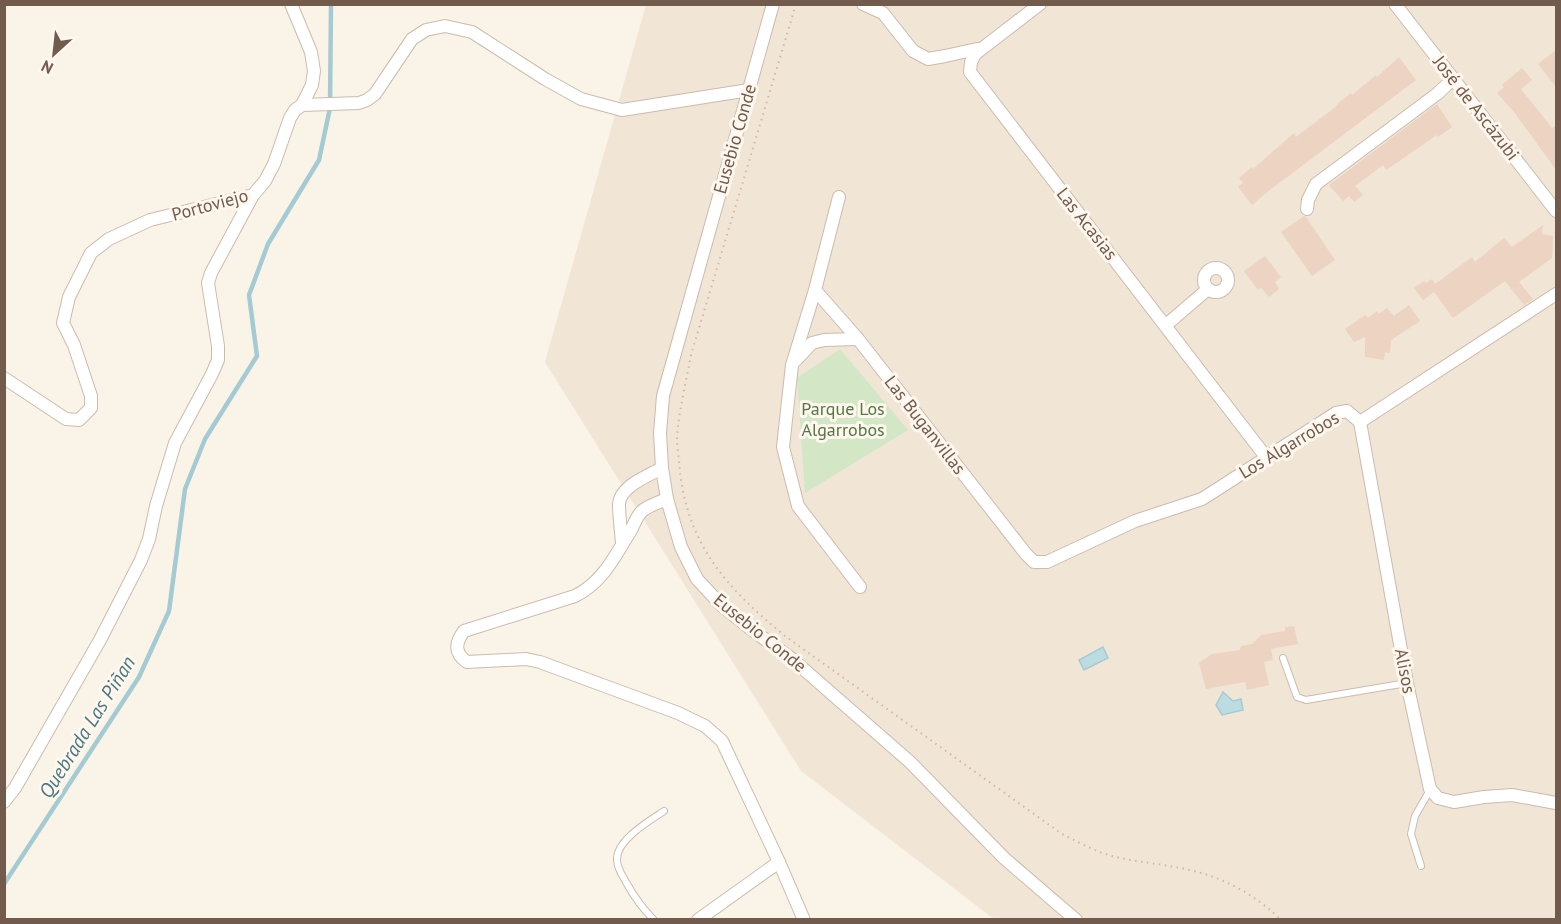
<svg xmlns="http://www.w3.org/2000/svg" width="1561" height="924" font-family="'PT Sans',sans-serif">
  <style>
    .residential { fill: #f1e5d6 }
    .green { fill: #d3e7c6 }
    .water { fill: #bddce2; stroke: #a4cbd3; stroke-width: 1.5 }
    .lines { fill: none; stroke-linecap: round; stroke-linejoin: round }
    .stream { stroke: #a4cbd3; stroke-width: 4.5 }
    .building { fill: #edd3c1 }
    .lane-casing { stroke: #cbbbae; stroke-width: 8 }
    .street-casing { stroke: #cbbbae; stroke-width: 14 }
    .path { stroke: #d2b7a4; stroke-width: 2; stroke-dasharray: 1.5 4.5; stroke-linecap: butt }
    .lane { stroke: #fff; stroke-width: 6 }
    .street { stroke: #fff; stroke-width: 12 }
    .labels { text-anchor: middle; stroke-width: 6; stroke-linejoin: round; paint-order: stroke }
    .street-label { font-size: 18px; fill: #725b4d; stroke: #fdf7ed }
    .park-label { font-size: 18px; fill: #547746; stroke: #fdf7ed }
    .water-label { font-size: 20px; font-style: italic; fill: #497883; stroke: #fdf7ed }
  </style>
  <rect width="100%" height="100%" fill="#faf3e7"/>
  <!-- residential -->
  <path class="residential" d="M646,5H1556V919H994L801,771L545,362Z"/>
  <!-- green -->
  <path class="green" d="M840,349L908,430L805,493L797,378Z"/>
  <!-- water -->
  <g class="water">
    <path d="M1103,647L1108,658L1084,670L1079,660Z"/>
    <path d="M1223,692L1233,701L1241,699L1243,710L1222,715L1216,705Z"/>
  </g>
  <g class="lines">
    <!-- stream -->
    <path class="stream" d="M4,884L139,677L169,611L185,489L205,439L257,356L249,295L268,244L319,160L330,108L331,4"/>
  </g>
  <!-- building -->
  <g class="building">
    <path d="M1557,49V88L1538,64Z"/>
    <path d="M1399,57L1416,80L1270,190L1252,205L1238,187L1243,183L1239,178L1252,167L1253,169L1294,133L1296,137L1338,105L1337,104L1351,93L1352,95L1376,75L1377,77Z"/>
    <path d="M1522,68L1532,80L1521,89L1552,128L1557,125V171L1514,112L1497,93L1504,87L1502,85Z"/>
    <path d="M1437,104L1452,127L1438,137L1437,135L1386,170L1383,165L1355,186L1363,195L1354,202L1349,196L1343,201L1329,185Z"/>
    <path d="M1304,216L1306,217L1335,260L1312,276L1281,232Z"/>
    <path d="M1543,225L1542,234L1553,236L1552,258L1519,282L1533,299L1524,305L1505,281L1453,318L1434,292L1423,300L1414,288L1424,281L1426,283L1432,279L1435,284L1472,257L1475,262L1504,238L1512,247Z"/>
    <path d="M1265,256L1281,277L1275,282L1279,289L1269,297L1261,288L1258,290L1244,271Z"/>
    <path d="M1409,305L1420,321L1391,340L1390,353L1385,352L1384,360L1365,357V337L1354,342L1345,329L1365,315L1368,318L1377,311L1379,314L1387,308L1394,316Z"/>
    <path d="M1294,626L1298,644L1271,649L1273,660L1264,662L1269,685L1247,690L1245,682L1206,689L1199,663L1212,654L1240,650L1241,646L1252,644L1261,635L1285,631V627Z"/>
  </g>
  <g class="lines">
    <defs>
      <g id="lane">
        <path d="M1283,658L1297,697L1306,700L1407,683"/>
        <path d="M1421,866L1411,834L1415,816L1430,790"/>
        <path d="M654,920C643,909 633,895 626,882C622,875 617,868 617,860C616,840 649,821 664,811"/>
      </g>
      <g id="street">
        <path d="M291,4L311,52L314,71L312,85L302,105"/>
        <path d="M773,4L663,396L660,433L662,468L667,499L681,547L697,579L721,605L751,629L792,659L910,762L1004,858L1076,920"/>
        <path d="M863,4L883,13L913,51L928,59L945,56L977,49L980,50"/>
        <path d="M1040,4L975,54L971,62L970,72C1069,200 1168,328 1266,457"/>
        <path d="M1395,4L1556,211"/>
        <path d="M839,197L815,290L792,365L783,447L798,506L860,587"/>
        <path d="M1307,209L1308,200L1316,184L1437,94L1453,79"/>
        <circle cx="1216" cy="280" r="12"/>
        <path d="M815,290L858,339L1026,554L1034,562H1047L1135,521L1202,499L1336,413L1347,411L1360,422"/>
        <path d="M1166,325L1208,289"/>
        <path d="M793,363L812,343L824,340L858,339"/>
        <path d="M4,378L66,419L79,420L91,408V396L74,345L63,323L69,297L91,253L109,239L150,220L253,195L265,181L274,164L290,118L295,110L302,105L359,103L367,100L375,94L412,39L426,30L445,26L472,32L545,79L581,99L622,110L749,90"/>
        <path d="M1360,422L1407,683L1430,789L1438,798L1454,802L1484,797L1512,795L1556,803"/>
        <path d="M1360,422L1556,294"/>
        <path d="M667,499C659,502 648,506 642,511C636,517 634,525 630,532C614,557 603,582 575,596L464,631C455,643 454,653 467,662L526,659L540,662L678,713L705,726L722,741L779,862L804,920"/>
        <path d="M622,543C621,530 619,517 619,504C620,486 648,476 662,468"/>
        <path d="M4,802L15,788L100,640L141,560L149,539L156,506L175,443L212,374L218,360V346L208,283L211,273L253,195"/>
        <path d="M698,920L779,862"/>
      </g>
    </defs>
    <!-- lane casing -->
    <use href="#lane" class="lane-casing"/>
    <!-- street casing -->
    <use href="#street" class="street-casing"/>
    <!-- path -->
    <path class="path" d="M796,4L691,355C686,382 679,410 677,437C677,445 678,453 679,460C684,541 725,587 785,636L1062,834C1078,842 1094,851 1112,856C1139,863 1167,864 1194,871C1226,879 1257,896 1281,920"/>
    <!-- lane -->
    <use href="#lane" class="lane"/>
    <!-- street -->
    <use href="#street" class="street"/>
  </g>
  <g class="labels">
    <!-- street labels -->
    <g class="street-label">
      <text transform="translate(1476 108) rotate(52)" y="6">José de Ascázubi</text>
      <text transform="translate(735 139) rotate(-74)" y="6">Eusebio Conde</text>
      <text transform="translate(210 205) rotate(-15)" y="6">Portoviejo</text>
      <text transform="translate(1087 224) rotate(52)" y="6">Las Acasias</text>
      <text transform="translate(925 425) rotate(52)" y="6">Las Buganvillas</text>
      <text transform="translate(1289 445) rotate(-31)" y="6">Los Algarrobos</text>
      <text transform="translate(760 633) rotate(39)" y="6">Eusebio Conde</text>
      <text transform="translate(1405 671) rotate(79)" y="6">Alisos</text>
    </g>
    <!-- park labels -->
    <g class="park-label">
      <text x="843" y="415">Parque Los<tspan x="843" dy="21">Algarrobos</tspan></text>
    </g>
    <!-- water labels -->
    <g class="water-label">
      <text transform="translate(87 727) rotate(-58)" y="7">Quebrada Las Piñan</text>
    </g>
  </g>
  <!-- border -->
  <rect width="1561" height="924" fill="none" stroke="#725b4d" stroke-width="12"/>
  <!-- north arrow -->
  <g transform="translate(54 54) rotate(207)" stroke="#fdf7ed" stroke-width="4.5" paint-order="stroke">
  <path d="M0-4.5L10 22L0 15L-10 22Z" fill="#725b4d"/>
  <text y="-9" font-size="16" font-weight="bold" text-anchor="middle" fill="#725b4d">N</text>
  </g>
</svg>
